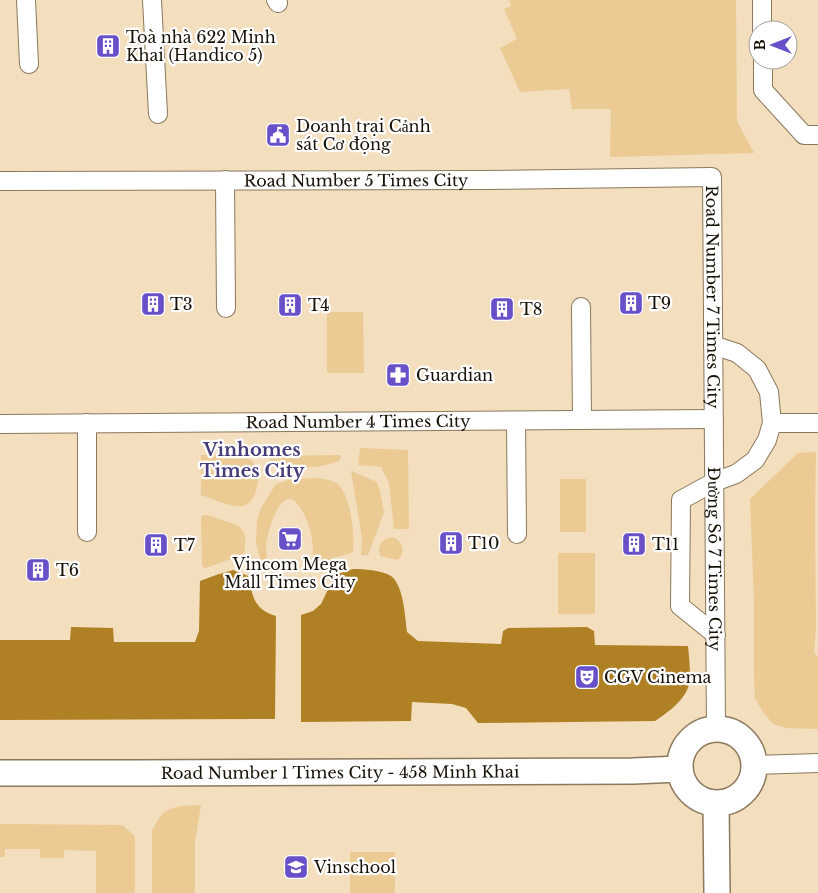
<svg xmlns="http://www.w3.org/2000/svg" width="818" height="893" font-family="'Libre Baskerville',serif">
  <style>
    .green { fill: #ecca94 }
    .water { fill: #b08024 }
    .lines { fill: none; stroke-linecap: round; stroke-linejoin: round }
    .street-casing { stroke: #8b795c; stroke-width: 20 }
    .secondary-casing { stroke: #8b795c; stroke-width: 28 }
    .street { stroke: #fff; stroke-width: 18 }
    .secondary { stroke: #fff; stroke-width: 25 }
    .labels { text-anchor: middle; stroke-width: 4.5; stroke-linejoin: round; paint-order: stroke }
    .poi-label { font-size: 16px; fill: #171005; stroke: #fff; text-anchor: start }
    .street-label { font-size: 16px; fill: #171005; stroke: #fff }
    .neighbourhood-label { font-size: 18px; font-weight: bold; fill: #463d7a; stroke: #fff }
  </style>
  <rect width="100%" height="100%" fill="#f3debe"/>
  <!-- green -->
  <g class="green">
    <path d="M509,0H736L737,121L754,153L610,157L611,109H572L569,89L520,92L500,48L517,39L504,9L511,6Z"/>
    <path d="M327,312H363L364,373H327Z"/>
    <path d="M360,448L408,450L409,529H394L389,483L381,467L358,465Z"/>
    <path d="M816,452L815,517L816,628L814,652L818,657V729L786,728L773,724L763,712L755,698L754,676V601L750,499L798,453Z"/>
    <path d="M244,454C249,459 255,462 257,469C260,480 256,503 243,506C233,509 211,498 201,495V455Z"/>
    <path d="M339,455L341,456L339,461C316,469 288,472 267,458V457L268,456Z"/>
    <path d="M351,471L377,482L380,491L384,512L368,555H361L362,538Z"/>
    <path d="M317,478C323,479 331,480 336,483C351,492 355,537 353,552L351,553L333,558L311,568C314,557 313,544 311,533C309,524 300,499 289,499C276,500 267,535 266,546C266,553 267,561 269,568L260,558L256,543L257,520L261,508L276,484L291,479Z"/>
    <rect x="560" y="479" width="26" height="53"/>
    <path d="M203,515H207L237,525C247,531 246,542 244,553L239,556L206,568L203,567L202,564L201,518Z"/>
    <path d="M392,537C403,541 406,551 398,560L380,556C377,546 381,539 392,537Z"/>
    <rect x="558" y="553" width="37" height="61"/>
    <path d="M201,805L195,841V893H152V830L158,820L164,812L173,808L181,806Z"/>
    <path d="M0,824L122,825L135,836V893H96V851L64,850V858H40V849H5V857H0Z"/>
    <rect x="350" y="852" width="45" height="41"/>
  </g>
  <!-- water -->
  <g class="water">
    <path d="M353,569C363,569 382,570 391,576C404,586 405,617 407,632L418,641L501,644L503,631L508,628L587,627L594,631L595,645L688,646C689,658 691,671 689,683C687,699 667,713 655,721L478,723L466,708L452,704L412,702L411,721L301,722V615L313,611L321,604L333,579L340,573Z"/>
    <path d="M233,570L248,576C253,596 253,609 276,616L275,719L0,720V640H70L71,627L113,628L114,642H195L199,631L200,581L216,575Z"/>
  </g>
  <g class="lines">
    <defs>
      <g id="street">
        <path d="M26,0L29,64"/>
        <path d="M152,0L158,114"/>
        <path d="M276,0L278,3"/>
        <path d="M762,0V30"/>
        <path d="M763,60V90L804,135H818"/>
        <path d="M225,180L226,308"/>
        <path id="s1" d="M0,181L485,180L712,177L716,728"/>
        <path d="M581,307L582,420"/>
        <path d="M713,345L737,353L757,369L769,392L772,423L767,440L755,460L736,474L714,482L681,500L680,606L716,635"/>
        <path d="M516,421L517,534"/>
        <path d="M87,423V532"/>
        <path d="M772,423H818"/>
        <path id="s2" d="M0,424L714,419"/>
        <path d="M755,765L818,763"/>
      </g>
      <g id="secondary">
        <circle cx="717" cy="766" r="37"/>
        <path id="s3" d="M0,773H139L633,771L680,769"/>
        <path d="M716,804L717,893"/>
      </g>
    </defs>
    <!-- street casing -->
    <use href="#street" class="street-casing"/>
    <!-- secondary casing -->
    <use href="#secondary" class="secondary-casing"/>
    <!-- street -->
    <use href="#street" class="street"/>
    <!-- secondary -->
    <use href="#secondary" class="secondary"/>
  </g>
  <!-- icons -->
  <defs>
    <symbol id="building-square" viewBox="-11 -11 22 22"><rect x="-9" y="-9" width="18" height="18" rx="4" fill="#694fc8" stroke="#fff"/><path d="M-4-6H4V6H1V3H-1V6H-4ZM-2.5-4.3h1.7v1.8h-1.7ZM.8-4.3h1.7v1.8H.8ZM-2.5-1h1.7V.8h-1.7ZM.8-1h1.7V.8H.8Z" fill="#fff"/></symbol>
    <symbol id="civic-square" viewBox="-11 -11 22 22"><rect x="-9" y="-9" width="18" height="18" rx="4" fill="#694fc8" stroke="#fff"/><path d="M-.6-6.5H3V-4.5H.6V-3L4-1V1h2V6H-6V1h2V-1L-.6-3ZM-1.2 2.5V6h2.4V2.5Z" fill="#fff"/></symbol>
    <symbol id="pharmacy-square" viewBox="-11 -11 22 22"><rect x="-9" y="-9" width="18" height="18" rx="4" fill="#694fc8" stroke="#fff"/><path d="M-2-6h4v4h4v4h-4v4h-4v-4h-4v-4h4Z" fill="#fff"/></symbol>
    <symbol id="supermarket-square" viewBox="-11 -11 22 22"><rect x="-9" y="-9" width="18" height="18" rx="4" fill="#694fc8" stroke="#fff"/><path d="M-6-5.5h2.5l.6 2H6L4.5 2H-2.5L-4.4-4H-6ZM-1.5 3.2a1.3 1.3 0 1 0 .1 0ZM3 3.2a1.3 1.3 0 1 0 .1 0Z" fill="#fff"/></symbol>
    <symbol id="theatre-square" viewBox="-11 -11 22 22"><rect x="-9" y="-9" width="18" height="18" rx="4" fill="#694fc8" stroke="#fff"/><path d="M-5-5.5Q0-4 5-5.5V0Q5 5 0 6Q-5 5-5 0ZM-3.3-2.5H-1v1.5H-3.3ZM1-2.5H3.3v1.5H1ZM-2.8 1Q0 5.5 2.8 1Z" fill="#fff"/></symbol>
    <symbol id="school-square" viewBox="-11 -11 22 22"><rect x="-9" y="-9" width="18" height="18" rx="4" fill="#694fc8" stroke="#fff"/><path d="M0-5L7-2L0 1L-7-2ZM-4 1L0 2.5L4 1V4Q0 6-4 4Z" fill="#fff"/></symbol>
  </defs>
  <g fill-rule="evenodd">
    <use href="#building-square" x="94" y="32" width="28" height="28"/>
    <use href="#civic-square" x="264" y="121" width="28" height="28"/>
    <use href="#building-square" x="617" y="289" width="28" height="28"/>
    <use href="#building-square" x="139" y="290" width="28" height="28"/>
    <use href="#building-square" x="276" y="291" width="28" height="28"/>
    <use href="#building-square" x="488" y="295" width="28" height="28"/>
    <use href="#pharmacy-square" x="384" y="361" width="28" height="28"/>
    <use href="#supermarket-square" x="276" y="525" width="28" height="28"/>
    <use href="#building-square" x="437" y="529" width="28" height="28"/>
    <use href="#building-square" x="620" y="530" width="28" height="28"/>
    <use href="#building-square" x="142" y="531" width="28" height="28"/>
    <use href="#building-square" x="24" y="556" width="28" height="28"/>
    <use href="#theatre-square" x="573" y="663" width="28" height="28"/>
    <use href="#school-square" x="282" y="853" width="28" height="28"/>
  </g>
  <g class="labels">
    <!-- poi labels -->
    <g class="poi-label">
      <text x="126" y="43">Toà nhà 622 Minh<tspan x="126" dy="18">Khai (Handico 5)</tspan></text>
      <text x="296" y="132">Doanh trại Cảnh<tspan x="296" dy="18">sát Cơ động</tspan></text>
      <text x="648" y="309">T9</text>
      <text x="170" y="310">T3</text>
      <text x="308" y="311">T4</text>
      <text x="520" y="315">T8</text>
      <text x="416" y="381">Guardian</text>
      <text x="468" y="549">T10</text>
      <text x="652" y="550">T11</text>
      <text x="174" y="551">T7</text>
      <text x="290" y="570" text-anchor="middle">Vincom Mega<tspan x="290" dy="18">Mall Times City</tspan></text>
      <text x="56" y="576">T6</text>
      <text x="604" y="683">CGV Cinema</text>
      <text x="314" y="873">Vinschool</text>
    </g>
    <!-- street labels -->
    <g class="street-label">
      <text dy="6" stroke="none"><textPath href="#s1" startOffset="356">Road Number 5 Times City</textPath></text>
      <text dy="6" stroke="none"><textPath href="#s1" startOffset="832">Road Number 7 Times City</textPath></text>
      <text dy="6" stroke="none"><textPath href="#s2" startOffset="358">Road Number 4 Times City</textPath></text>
      <text dy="6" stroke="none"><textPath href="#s1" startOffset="1094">Đường Số 7 Times City</textPath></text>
      <text dy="6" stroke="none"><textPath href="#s3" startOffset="340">Road Number 1 Times City - 458 Minh Khai</textPath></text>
    </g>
    <!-- neighbourhood labels -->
    <g class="neighbourhood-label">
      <text x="252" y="456">Vinhomes<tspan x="252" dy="21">Times City</tspan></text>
    </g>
  </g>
  <!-- north arrow -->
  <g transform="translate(773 45) rotate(270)"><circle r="24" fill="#ffffff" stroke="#a29f9b"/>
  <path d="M0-4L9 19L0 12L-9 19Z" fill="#694fc8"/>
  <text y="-8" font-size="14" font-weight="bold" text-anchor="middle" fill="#171005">B</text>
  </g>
</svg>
